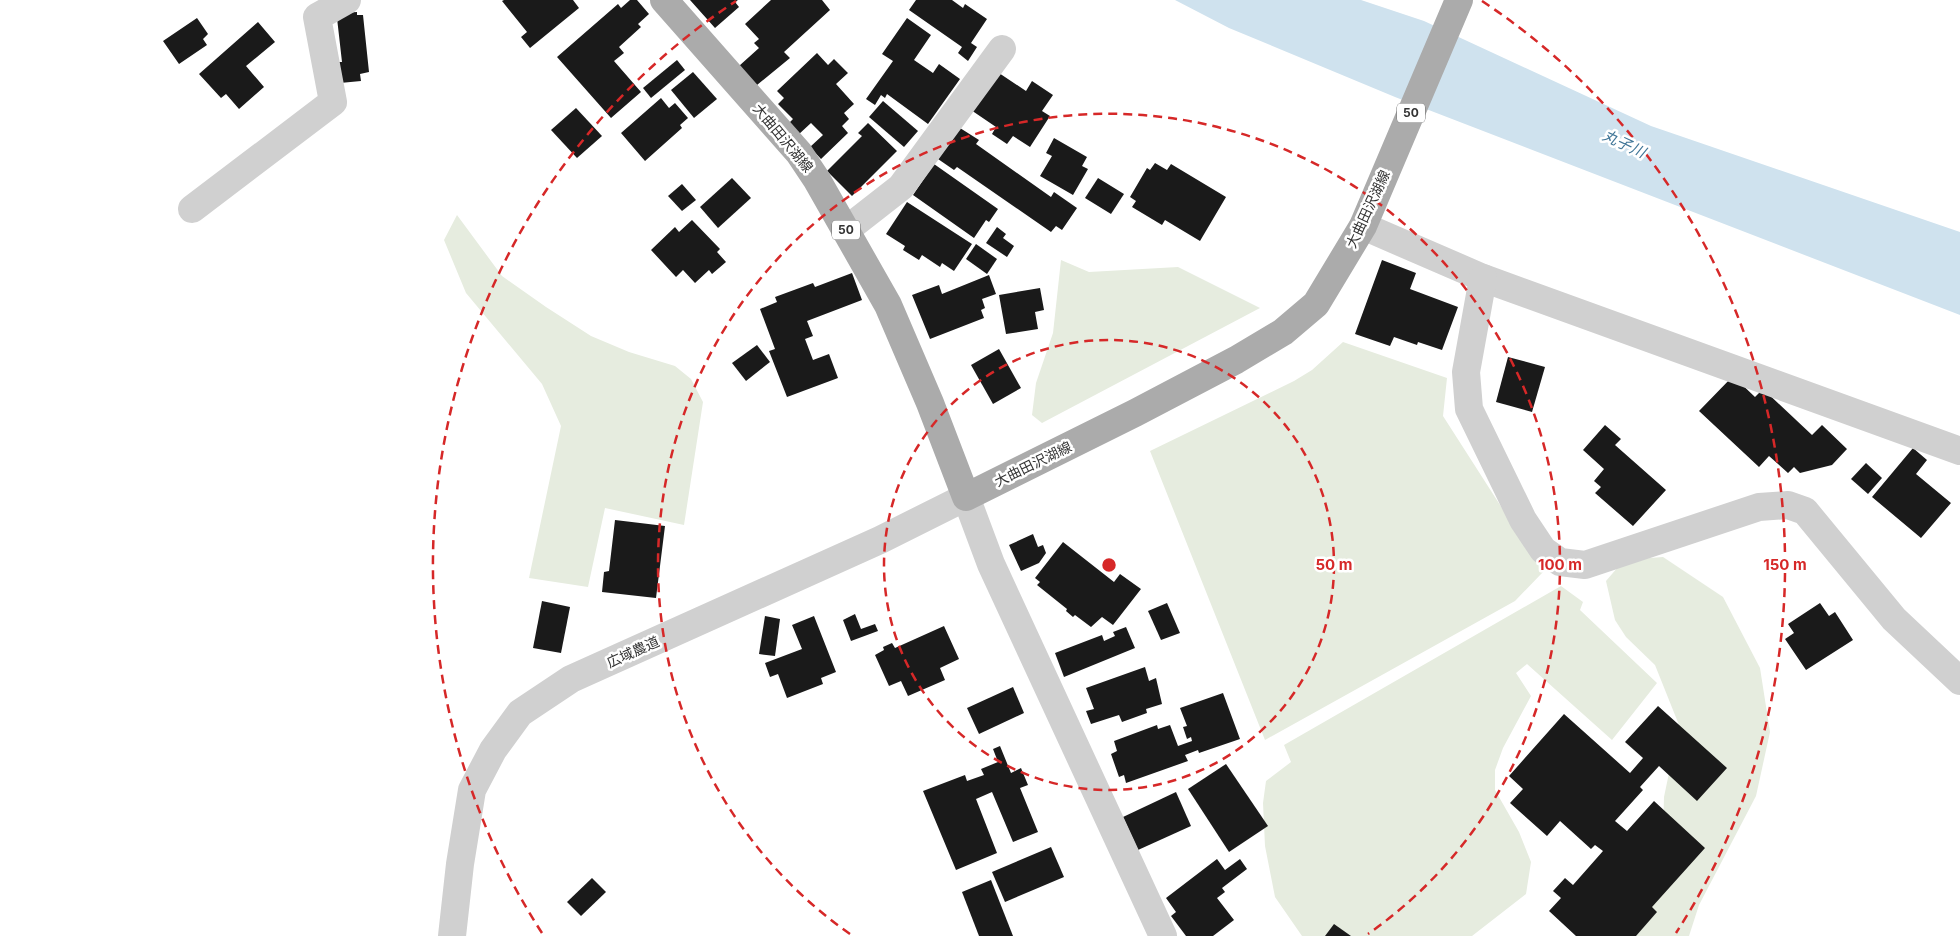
<svg xmlns="http://www.w3.org/2000/svg" width="1960" height="936" font-family="Inter,'Noto Sans JP',sans-serif">
  <style>
    .green { fill: #e6ecdf }
    .water { fill: #cfe2ee }
    .building { fill: #1a1a1a }
    .lines { fill: none; stroke-linecap: round; stroke-linejoin: round }
    .minor { stroke: #d0d0d0; stroke-width: 28 }
    .tertiary { stroke: #d0d0d0; stroke-width: 28 }
    .primary { stroke: #ababab; stroke-width: 28 }
    .ring { fill: none; stroke: #d62828; stroke-width: 2.5; stroke-dasharray: 9 6 }
    .labels { text-anchor: middle; stroke-width: 5; stroke-linejoin: round; paint-order: stroke }
    .shield { fill: #fff; stroke: #707070; stroke-width: 1 }
    .shield-label { font-size: 12px; font-weight: bold; fill: #333 }
    .street-label { font-size: 14px; fill: #333; stroke: #fff }
    .water-label { font-size: 15px; font-style: italic; fill: #3f7597; stroke: #fff }
    .centre { fill: #d62828; stroke: #fff; stroke-width: 2.5 }
    .ring-label { font-size: 15px; text-anchor: middle; font-weight: bold; fill: #d62828; stroke: #fff; stroke-width: 5; stroke-linejoin: round; paint-order: stroke }
  </style>
  <rect width="100%" height="100%" fill="#fff"/>
  <!-- green -->
  <g class="green">
    <path d="M457,215L502,276L546,307L591,336L629,352L675,366L691,379L703,402L684,525L605,508L588,587L529,578L561,426L542,384L466,293L444,240Z"/>
    <path d="M1061,260L1089,272L1178,267L1260,308L1042,423L1032,415L1036,383L1053,333Z"/>
    <path d="M1343,342L1447,378L1443,416L1543,572L1515,601L1265,740L1150,451L1294,381L1312,370Z"/>
    <path d="M1663,557L1723,597L1760,668L1770,732L1756,796L1699,905L1689,936H1620L1663,832L1664,797L1679,725L1655,665L1626,637L1615,620L1606,581L1624,560Z"/>
    <path d="M1561,586L1583,602L1580,610L1657,683L1612,740L1527,664L1516,673L1531,696L1503,748L1495,770V790L1519,832L1531,862L1526,894L1472,936H1302L1275,897L1265,846L1263,803L1266,781L1291,762L1284,745Z"/>
  </g>
  <!-- water -->
  <path class="water" d="M1175,0H1361L1424,21L1651,126L1960,232V315L1395,97L1229,28Z"/>
  <!-- building -->
  <g class="building">
    <path d="M504,0H573L579,8L530,48L521,37L527,32L502,1Z"/>
    <path d="M630,0H637L649,14L638,24L641,27L619,47L624,53L614,61L641,92L611,118L557,57L618,4L621,8Z"/>
    <path d="M690,0H738L735,2L739,7L715,28Z"/>
    <path d="M771,0H822L830,10L784,52L790,58L757,85L739,66L759,48L754,43L759,39L745,24Z"/>
    <path d="M916,0H952L963,8L965,4L987,19L971,43L977,47L968,61L958,53L962,47L909,10Z"/>
    <path d="M357,12V15H363L369,72L360,74L361,81L340,83L338,62H342L337,18L342,13Z"/>
    <path d="M197,18L208,34L203,39L207,45L179,64L163,41Z"/>
    <path d="M907,18L931,35L914,60L933,73L939,64L960,79L928,124L887,94L885,98L881,95L875,105L866,99L893,61L882,54Z"/>
    <path d="M258,22L275,42L246,66L264,87L239,109L226,94L221,98L199,74Z"/>
    <path d="M817,53L828,65L834,59L848,73L836,84L854,104L844,113L849,119L842,126L848,133L821,159L810,147L823,135L811,123L798,135L788,124L793,119L778,104L784,98L777,91Z"/>
    <path d="M677,60L685,70L651,98L643,88Z"/>
    <path d="M996,71L1026,91L1032,81L1053,95L1042,111L1050,116L1030,147L1013,136L1007,144L992,134L996,127L971,110Z"/>
    <path d="M693,72L717,99L694,118L671,90Z"/>
    <path d="M661,98L669,108L675,103L688,118L680,125L682,128L645,161L621,133Z"/>
    <path d="M883,101L918,131L904,147L869,117Z"/>
    <path d="M576,108L602,136L577,158L551,130Z"/>
    <path d="M868,123L897,151L852,196L827,171L862,136L858,133Z"/>
    <path d="M960,128L979,140L976,144L1051,197L1054,192L1077,208L1062,230L1056,226L1051,232L957,167L954,170L938,159Z"/>
    <path d="M1054,138L1087,157L1082,166L1088,169L1073,195L1040,176L1052,156L1046,153Z"/>
    <path d="M1155,163L1167,170L1171,164L1226,197L1200,241L1165,220L1162,225L1132,207L1136,201L1130,197L1147,168L1150,170Z"/>
    <path d="M934,164L998,209L989,222L986,220L974,238L913,195Z"/>
    <path d="M732,178L751,198L718,228L700,207Z"/>
    <path d="M1098,178L1124,194L1111,214L1085,198Z"/>
    <path d="M682,184L696,200L682,211L668,196Z"/>
    <path d="M907,202L972,244L954,271L942,263L940,267L922,255L919,260L903,250L905,246L886,234Z"/>
    <path d="M692,220L720,249L717,252L726,262L712,274L709,270L695,283L683,270L676,277L651,250L675,227L679,232Z"/>
    <path d="M997,227L1006,234L1003,238L1014,246L1007,257L986,243Z"/>
    <path d="M976,244L997,259L987,274L966,259Z"/>
    <path d="M1382,260L1416,273L1410,289L1458,307L1442,350L1418,342L1417,345L1394,337L1390,346L1355,334Z"/>
    <path d="M852,273L862,300L807,321L813,336L805,339L813,360L829,354L838,378L787,397L769,351L775,349L760,309L777,302L775,297L813,283L815,287Z"/>
    <path d="M989,275L996,294L982,299L985,308L981,310L984,318L930,339L912,295L939,285L942,294Z"/>
    <path d="M1040,288L1044,310L1035,312L1038,329L1006,334L999,295Z"/>
    <path d="M757,345L770,362L746,381L732,363Z"/>
    <path d="M999,349L1021,388L993,404L971,365Z"/>
    <path d="M1508,357L1545,367L1532,412L1496,402Z"/>
    <path d="M1733,376L1755,397L1763,389L1812,435L1822,425L1847,449L1832,465L1800,473L1794,467L1788,473L1769,456L1759,467L1699,411Z"/>
    <path d="M1605,425L1621,439L1615,445L1666,490L1633,526L1595,493L1601,487L1594,481L1604,469L1583,450Z"/>
    <path d="M1913,448L1927,460L1916,474L1951,503L1921,538L1872,497Z"/>
    <path d="M1866,463L1882,478L1868,494L1851,479Z"/>
    <path d="M615,520L665,526L656,598L602,592L604,572L609,571Z"/>
    <path d="M1033,534L1038,547L1043,545L1046,553L1039,563L1021,571L1009,545Z"/>
    <path d="M1063,542L1114,582L1120,574L1141,589L1113,625L1102,617L1091,627L1075,615L1073,617L1066,611L1067,609L1037,585L1040,582L1035,578Z"/>
    <path d="M542,601L570,607L561,653L533,648Z"/>
    <path d="M1167,603L1180,633L1161,640L1148,611Z"/>
    <path d="M1820,603L1829,616L1835,612L1853,640L1806,670L1785,639L1794,633L1788,624Z"/>
    <path d="M855,614L861,629L875,624L878,631L851,641L843,620Z"/>
    <path d="M765,616L780,619L775,656L759,654Z"/>
    <path d="M814,616L836,672L821,678L823,684L787,698L778,674L770,677L765,663L802,649L792,625Z"/>
    <path d="M944,626L959,659L940,668L945,680L908,696L901,681L889,686L875,655L884,650L883,647L892,643L895,648Z"/>
    <path d="M1126,627L1135,648L1064,677L1055,653L1102,635L1104,641L1115,636L1113,632Z"/>
    <path d="M1145,667L1149,681L1156,678L1162,704L1146,709L1147,713L1122,722L1119,715L1091,724L1086,711L1094,709L1086,688Z"/>
    <path d="M1013,687L1024,713L979,734L967,708Z"/>
    <path d="M1223,693L1240,739L1199,753L1198,750L1185,755L1188,761L1126,783L1124,775L1119,777L1111,754L1117,751L1114,741L1157,725L1158,729L1170,725L1178,746L1192,741L1191,737L1187,739L1183,727L1187,726L1180,708Z"/>
    <path d="M1658,706L1727,768L1697,801L1659,766L1640,787L1643,790L1615,821L1627,831L1654,801L1705,848L1652,907L1657,912L1636,936H1576L1549,911L1561,898L1553,891L1565,878L1573,885L1603,851L1595,845L1591,849L1560,821L1547,836L1510,803L1523,789L1509,776L1564,714L1630,773L1643,758L1625,742Z"/>
    <path d="M1000,746L1011,773L1021,768L1028,785L1020,788L1038,832L1013,842L992,792L976,799L997,853L956,870L923,791L965,775L967,781L984,775L981,769L998,762L993,749Z"/>
    <path d="M1226,764L1268,826L1229,852L1188,789Z"/>
    <path d="M1176,792L1191,826L1138,850L1123,817Z"/>
    <path d="M1051,847L1064,877L1005,902L992,872Z"/>
    <path d="M1217,859L1225,870L1240,859L1247,869L1222,888L1225,892L1217,898L1234,920L1213,936H1186L1171,916L1176,912L1166,898Z"/>
    <path d="M592,878L606,892L581,916L567,902Z"/>
    <path d="M991,880L1013,936H979L962,892Z"/>
    <path d="M1334,924L1351,936H1325Z"/>
  </g>
  <g class="lines">
    <!-- minor -->
    <g class="minor">
      <path d="M192,209L333,102L317,17L347,0"/>
      <path d="M1363,226L1483,278L1960,451"/>
      <path d="M846,230L901,187L1002,49"/>
      <path d="M1483,278L1466,372L1469,409L1523,520L1543,550L1560,562L1585,565L1759,507L1788,505L1805,511L1894,619L1960,681"/>
      <path d="M966,497L991,564L1163,936"/>
    </g>
    <!-- tertiary -->
    <path class="tertiary" d="M452,936L460,864L472,790L493,750L520,713L571,679L880,540L966,497"/>
    <!-- primary -->
    <path class="primary" d="M664,0L799,153L817,180L888,305L930,403L966,497L1135,413L1236,360L1283,332L1316,304L1363,226L1459,0"/>
  </g>
  <!-- distance rings -->
  <g class="ring">
    <circle cx="1109" cy="565" r="225"/>
    <path d="M850 934A451 451 0 1 1 1368 934"/>
    <path d="M542 933A676 676 0 0 1 736 1M1482 1A676 676 0 0 1 1676 933"/>
  </g>
  <g class="labels">
    <!-- shield labels -->
    <g class="shield">
      <rect x="1397" y="103.5" width="28" height="19" rx="4"/>
      <rect x="832" y="220.5" width="28" height="19" rx="4"/>
    </g>
    <g class="shield-label">
      <text x="1411" y="117">50</text>
      <text x="846" y="234">50</text>
    </g>
    <!-- street labels -->
    <g class="street-label">
      <text transform="translate(783 138) rotate(50)" y="5">大曲田沢湖線</text>
      <text transform="translate(1368 209) rotate(-65)" y="5">大曲田沢湖線</text>
      <text transform="translate(1033 464) rotate(-26)" y="5">大曲田沢湖線</text>
      <text transform="translate(633 652) rotate(-24)" y="5">広域農道</text>
    </g>
    <!-- water labels -->
    <g class="water-label">
      <text transform="translate(1624 144) rotate(25)" y="5">丸子川</text>
    </g>
  </g>
  <circle cx="1109" cy="565" r="8" class="centre"/>
  <g class="ring-label">
    <text x="1334" y="570">50 m</text>
    <text x="1560" y="570">100 m</text>
    <text x="1785" y="570">150 m</text>
  </g>
</svg>
